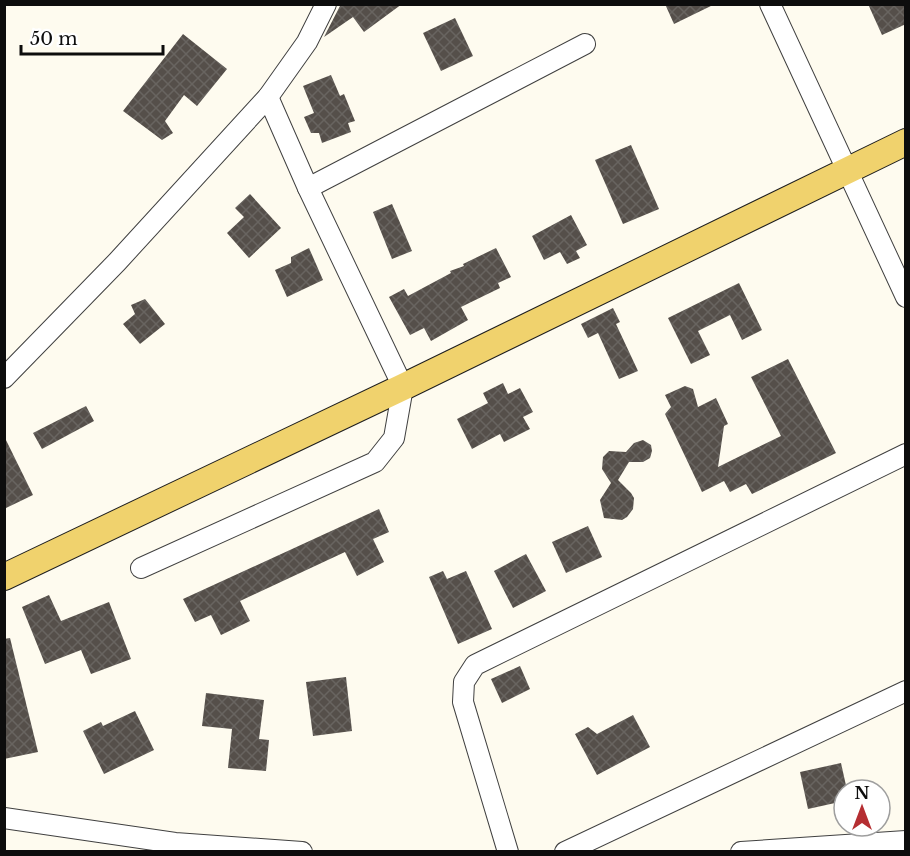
<svg xmlns="http://www.w3.org/2000/svg" width="910" height="856" font-family="'Libre Baskerville',serif">
  <style>
    .building { fill: url(#building-cross-hatch) }
    .lines { fill: none; stroke-linecap: round; stroke-linejoin: round }
    .minor-casing { stroke: #404040; stroke-width: 22 }
    .major-casing { stroke: #1e1e1e; stroke-width: 28 }
    .minor { stroke: #fff; stroke-width: 20 }
    .major { stroke: #f0d26d; stroke-width: 26 }
  </style>
  <defs>
    <pattern id="building-cross-hatch" width="8" height="8" patternUnits="userSpaceOnUse" patternTransform="scale(1.5)"><rect width="8" height="8" fill="#554f4a"/><path d="M0 0l8 8M0 8l8-8" fill="none" stroke="#686460"/></pattern>
  </defs>
  <rect width="100%" height="100%" fill="#fefbef"/>
  <!-- building -->
  <g class="building">
    <path d="M341,4H402L364,32L353,17L324,37Z"/>
    <path d="M665,4H715L674,24Z"/>
    <path d="M868,4H906V24L882,35Z"/>
    <path d="M455,18L473,56L441,71L423,33Z"/>
    <path d="M183,34L227,69L197,106L184,95L165,121L173,133L162,140L123,111Z"/>
    <path d="M331,75L340,96L344,94L355,121L348,123L351,132L322,143L319,133H311L304,117L314,113L303,86Z"/>
    <path d="M631,145L659,209L623,224L595,160Z"/>
    <path d="M250,194L281,228L249,258L227,233L244,217L235,208Z"/>
    <path d="M392,204L412,251L392,259L373,212Z"/>
    <path d="M571,215L587,245L576,251L580,258L567,264L560,252L544,260L532,236Z"/>
    <path d="M309,248L323,280L287,297L275,270L291,263V257Z"/>
    <path d="M496,248L511,277L498,283L500,288L461,307L468,320L431,341L424,328L410,335L389,297L404,289L408,296L451,273L450,271L464,266L463,264Z"/>
    <path d="M739,283L762,330L742,340L730,315L698,331L710,355L691,364L668,318Z"/>
    <path d="M145,299L165,324L140,344L123,324L135,314L131,305Z"/>
    <path d="M613,308L620,322L616,324L638,371L619,379L598,333L588,338L581,324Z"/>
    <path d="M788,359L836,453L752,494L746,484L730,492L724,481L702,492L665,414L671,407L665,395L685,386L693,389L698,407L716,398L728,424L724,426L718,467L781,436L751,377Z"/>
    <path d="M503,383L508,394L520,388L533,412L523,417L530,429L504,442L500,434L472,449L457,419L488,403L483,393Z"/>
    <path d="M86,406L94,421L42,449L33,433Z"/>
    <path d="M4,436L33,495L4,509Z"/>
    <path d="M643,440L651,445L652,451L650,458L643,462H629L618,480L631,493L634,498L633,509L627,517L622,520L604,518L600,500L611,483L602,469L603,457L609,451L626,452L634,443Z"/>
    <path d="M379,509L389,532L373,539L384,562L357,576L345,552L240,601L250,621L221,635L211,615L195,622L183,599Z"/>
    <path d="M588,526L602,557L566,573L552,542Z"/>
    <path d="M526,554L546,591L513,608L494,571Z"/>
    <path d="M443,571L447,579L466,571L492,629L458,644L429,577Z"/>
    <path d="M49,595L61,621L109,602L131,659L91,674L81,650L45,664L22,607Z"/>
    <path d="M10,638L38,752L4,759V639Z"/>
    <path d="M520,666L530,689L502,703L491,679Z"/>
    <path d="M346,677L352,731L313,736L306,682Z"/>
    <path d="M206,693L264,700L259,739L269,740L266,771L228,768L232,729L202,726Z"/>
    <path d="M135,711L154,750L104,774L83,731L101,722L103,726Z"/>
    <path d="M633,715L650,747L597,775L575,734L588,727L597,734Z"/>
    <path d="M841,763L847,790H844V801L808,809L800,772Z"/>
  </g>
  <g class="lines">
    <defs>
      <g id="minor">
        <path d="M770,4L906,297"/>
        <path d="M308,188L585,44"/>
        <path d="M4,378L117,262L268,97L307,42L326,4"/>
        <path d="M141,568L375,462L394,438L403,387L308,188L268,97"/>
        <path d="M4,818L175,843L302,852"/>
        <path d="M508,852L463,702L464,682L475,665L906,454"/>
        <path d="M565,852L906,691"/>
        <path d="M741,852L906,841"/>
      </g>
      <path id="major" d="M4,577L403,387L906,142"/>
    </defs>
    <!-- minor casing -->
    <use href="#minor" class="minor-casing"/>
    <!-- major casing -->
    <use href="#major" class="major-casing"/>
    <!-- minor -->
    <use href="#minor" class="minor"/>
    <!-- major -->
    <use href="#major" class="major"/>
  </g>
  <!-- border -->
  <rect width="910" height="856" fill="none" stroke="#0d0d0d" stroke-width="12"/>
  <!-- north arrow -->
  <g transform="translate(862 808)"><circle r="28" fill="#ffffff" stroke="#9e9e9e" stroke-width="1.5"/>
  <path d="M0-4.5L10 22L0 15L-10 22Z" fill="#b52e32"/>
  <text y="-9" font-size="16" font-weight="bold" text-anchor="middle" fill="#0d0d0d">N</text>
  </g>
  <!-- scale -->
  <path d="M21 45v9h142v-9" fill="none" stroke="#0d0d0d" stroke-width="3"/>
  <text x="30" y="45" font-size="18" fill="#0d0d0d" stroke="#ffffff" stroke-width="4.5" paint-order="stroke">50 m</text>
</svg>
